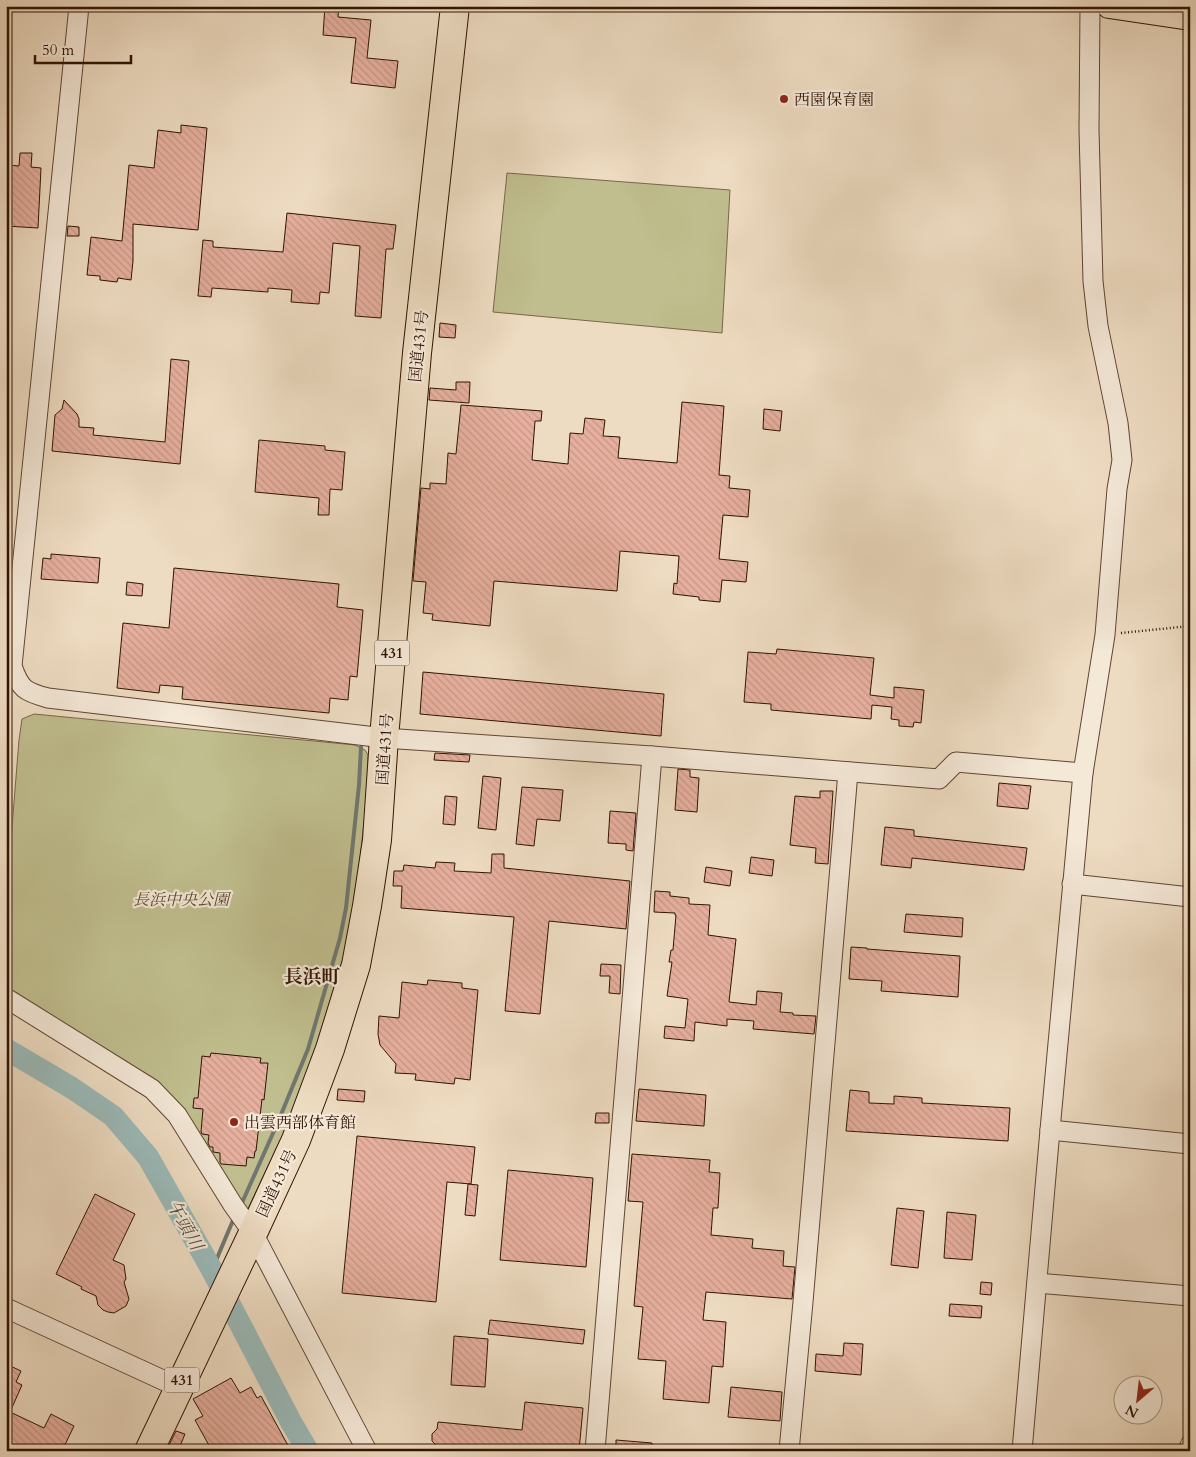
<svg xmlns="http://www.w3.org/2000/svg" width="1196" height="1457" font-family="Cardo,'Noto Serif JP',serif">
  <style>
    .park { fill: #c0be8e; stroke: #786848 }
    .lines { fill: none; stroke-linecap: round; stroke-linejoin: round }
    .stream { stroke: #707770; stroke-width: 4 }
    .river { stroke: #9bbab9; stroke-width: 22 }
    .building { fill: url(#building-back-hatch); stroke: #301303 }
    .minor-casing { stroke: #604533; stroke-width: 21 }
    .major-casing { stroke: #301303; stroke-width: 26 }
    .highway-casing { stroke: #301303; stroke-width: 30 }
    .path { stroke: #301303; stroke-width: 2.5; stroke-dasharray: 1 2.5; stroke-linecap: butt }
    .minor { stroke: #f4e8d7; stroke-width: 19 }
    .major { stroke: #eedcc2; stroke-width: 24 }
    .highway { stroke: #eedcc2; stroke-width: 28 }
    .poi-dot { fill: #8f2418; stroke: #f4e8d7; stroke-width: 2 }
    .labels { text-anchor: middle; stroke-width: 4.5; stroke-linejoin: round; paint-order: stroke }
    .shield { fill: #f4e8d7; stroke: #6b5343; stroke-width: 1 }
    .shield-label { font-size: 15px; font-weight: bold; fill: #301303 }
    .poi-label { font-size: 16px; fill: #301303; stroke: #f4e8d7; text-anchor: start }
    .street-label { font-size: 16px; fill: #301303; stroke: #f4e8d7 }
    .park-label { font-size: 16px; font-style: italic; fill: #5b462d; stroke: #f4e8d7 }
    .water-label { font-size: 18px; font-style: italic; fill: #554d43; stroke: #f4e8d7 }
    .quarter-label { font-size: 19px; font-weight: bold; fill: #301303; stroke: #f4e8d7 }
  </style>
  <defs>
    <pattern id="building-back-hatch" width="6" height="6" patternUnits="userSpaceOnUse" patternTransform="scale(1.25)"><rect width="6" height="6" fill="#e6af9e"/><path d="M-1 5l2 2M0 0l6 6M5-1l2 2" fill="none" stroke="#c69686"/></pattern>
  </defs>
  <rect width="100%" height="100%" fill="#eedcc2"/>
  <filter id="stains"><feTurbulence type="fractalNoise" baseFrequency=".004" numOctaves="4"/><feColorMatrix values="0 0 0 0 .2 0 0 0 0 .09 0 0 0 0 .02 0 0 0 .5 -.17"/></filter>
  <radialGradient id="worn" r=".72"><stop offset=".6" stop-color="#630" stop-opacity="0"/><stop offset="1" stop-color="#630" stop-opacity=".3"/></radialGradient>
  <!-- park -->
  <g class="park">
    <path d="M507,173L730,190L722,333L493,312Z"/>
    <path d="M34,714L355,745L365,750L368,755L367,796L357,885L344,955L314,1054L292,1115L247,1211L197,1133L6,990V902L19,740L22,719Z"/>
  </g>
  <g class="lines">
    <!-- stream -->
    <g class="stream">
      <path d="M241,1205L278,1122L308,1049L340,938L346,908L359,785L361,747"/>
      <path d="M212,1270L234,1218"/>
    </g>
    <!-- river -->
    <path class="river" d="M6,1049L72,1088L113,1116L148,1157L212,1270L291,1422L308,1451"/>
  </g>
  <!-- building -->
  <g class="building">
    <path d="M325,6H339L338,17L371,20L367,58L398,61L395,88L351,83L356,38L323,35Z"/>
    <path d="M181,125L207,128L198,230L133,224V261L131,280L118,278L117,282L100,280V276L87,275L91,237L122,241L129,165L154,168L158,130L181,133Z"/>
    <path d="M20,153H32L31,167L41,168L38,228L6,226V165L19,166Z"/>
    <path d="M287,213L396,225L393,249H386L381,318L355,316L360,246L333,243L329,293L320,292L319,304L291,302L292,290L268,288V292L212,288L211,297L198,296L203,240L213,241V247L283,252Z"/>
    <path d="M68,226L79,227V236H67Z"/>
    <path d="M440,323L456,325L455,338L439,337Z"/>
    <path d="M171,359L189,361L180,464L52,451L55,415L62,409L64,400L77,414L79,419V427L94,428L93,435L165,442Z"/>
    <path d="M456,382H470L469,403L429,400L430,388L456,390Z"/>
    <path d="M682,402L724,406L719,475L730,476L729,488L750,490L748,517L723,515L719,559L748,562L746,582L722,580L720,602L699,600V597L673,594L674,583L677,584L679,556L620,551L617,591L494,581L490,626L432,620L433,614L423,613L426,582L413,581L421,488L430,489V483L446,484L448,453L456,454L461,405L542,411L541,421H535L532,460L568,464L570,433L583,434L585,418L605,420L603,436L620,437L618,458L677,463Z"/>
    <path d="M764,409L782,411L780,431L763,429Z"/>
    <path d="M259,440L325,446V450L345,452L342,490L330,489L329,515H318L319,498L255,492Z"/>
    <path d="M51,554L100,558L98,583L41,579L43,558L51,559Z"/>
    <path d="M174,568L339,584L337,607L363,610L357,677L350,676L348,700L330,698L329,713L182,699L183,687L160,685L159,693L117,688L123,623L169,628Z"/>
    <path d="M127,582L143,584L142,596L126,595Z"/>
    <path d="M777,649L874,658L870,695L894,698V687L924,690L921,723L914,722L913,727L899,726V720L891,719L892,707L872,705L871,719L771,710V704L744,702L748,652L776,654Z"/>
    <path d="M423,672L664,694L661,736L420,714Z"/>
    <path d="M435,753L470,755L469,762L434,760Z"/>
    <path d="M678,769L690,770V777L699,778L697,812L675,810Z"/>
    <path d="M483,776L501,778L496,830L478,828Z"/>
    <path d="M999,783L1031,786L1028,809L997,806Z"/>
    <path d="M522,787L563,790L560,821L537,819L534,846L516,844Z"/>
    <path d="M820,791H833L828,864L815,863L816,848L790,845L795,796L820,798Z"/>
    <path d="M445,796L457,797L455,825L443,824Z"/>
    <path d="M610,811L636,813L633,851L626,850V844L608,843Z"/>
    <path d="M885,827L914,830V836L1027,848L1024,870L912,858L911,868L881,865Z"/>
    <path d="M492,854H504V868L630,881L626,929L549,921L540,1014L505,1011L514,917L401,908L402,886H393L394,871H403L404,865L435,868L436,862L455,863L454,871L491,873Z"/>
    <path d="M751,857L774,860L772,876L749,873Z"/>
    <path d="M706,867L732,871L730,886L704,882Z"/>
    <path d="M655,891L670,892V896L689,898V904L710,905L708,935L736,939L729,1002L756,1005L757,991L782,993L780,1012L793,1013V1015L816,1016L814,1034L753,1029L754,1021L727,1019V1026L695,1022L694,1041L664,1038L665,1026L685,1028L688,999L667,996L672,962H669L671,950H673L676,915H675V913L654,912Z"/>
    <path d="M906,914L963,918L962,937L904,932Z"/>
    <path d="M851,947L867,948V949L960,956L958,997L881,991L882,981L849,979Z"/>
    <path d="M601,964L621,965L620,994L609,993L610,976H600Z"/>
    <path d="M428,980L462,983V988L478,990L470,1080L455,1078L454,1084L415,1080L416,1074L395,1073L396,1064L380,1045L378,1034L379,1016L399,1018L402,982L427,985Z"/>
    <path d="M211,1053L261,1058L260,1063H268L264,1100L262,1099L256,1151H255L254,1158L247,1157L246,1166L221,1164L220,1162V1153L213,1152V1147H210L208,1143L209,1135L202,1134L201,1132L203,1109L193,1108L194,1098H198L202,1056L210,1057Z"/>
    <path d="M338,1089L365,1091L364,1102L337,1100Z"/>
    <path d="M639,1089L706,1095L704,1126L636,1121Z"/>
    <path d="M850,1090L869,1092V1103L894,1104V1096L922,1098V1103L1010,1108L1008,1141L846,1131Z"/>
    <path d="M596,1113H609V1123H595Z"/>
    <path d="M357,1136L475,1147L471,1184L447,1182L436,1302L342,1293Z"/>
    <path d="M632,1154L710,1160L709,1172L720,1173L718,1208H713L711,1235L753,1239L752,1248L784,1251L783,1266L795,1267L792,1299L706,1292L703,1320L726,1322L723,1367L712,1366L709,1403L663,1399L666,1361L638,1359L643,1307L634,1306L643,1202L628,1201Z"/>
    <path d="M508,1170L593,1178L586,1267L500,1260Z"/>
    <path d="M468,1184L478,1185L475,1216L465,1215Z"/>
    <path d="M95,1194L135,1214L113,1260L124,1265L126,1279L124,1282L129,1299L126,1306L114,1313L108,1312L103,1310L98,1305L96,1296L81,1289L82,1287L56,1274Z"/>
    <path d="M897,1208L924,1211L918,1268L891,1265Z"/>
    <path d="M947,1212L976,1215L972,1260L944,1258Z"/>
    <path d="M981,1282L992,1283L991,1295L980,1294Z"/>
    <path d="M950,1304L982,1306L981,1318L949,1316Z"/>
    <path d="M490,1320L585,1330L583,1344L488,1334Z"/>
    <path d="M454,1336L488,1339L485,1387L451,1385Z"/>
    <path d="M844,1343L863,1344L861,1375L815,1371L816,1354L843,1356Z"/>
    <path d="M6,1364L21,1371L16,1382L22,1385L10,1412L44,1428L51,1414L74,1426L62,1451H6Z"/>
    <path d="M231,1378L240,1393L251,1387L257,1398L261,1396L291,1451H212L195,1420L203,1416L193,1399Z"/>
    <path d="M731,1387L782,1392L780,1421L728,1417Z"/>
    <path d="M525,1402L583,1408L579,1451H438V1447L432,1441V1434L437,1429L438,1422L522,1430Z"/>
    <path d="M176,1431L185,1434L178,1451H166Z"/>
    <path d="M616,1440L652,1443V1451H616Z"/>
  </g>
  <g class="lines">
    <defs>
      <g id="minor">
        <path d="M79,6L12,666C20,689 25,692 48,698L384,738L652,756L939,779L956,762L1083,773"/>
        <path d="M1072,884L1190,897"/>
        <path d="M6,998L152,1089L177,1115L233,1205L253,1233L367,1451"/>
        <path d="M1050,1130L1190,1144"/>
        <path d="M1037,1283L1190,1296"/>
        <path d="M6,1308L178,1387"/>
        <path d="M595,1451L652,756"/>
        <path d="M789,1451L803,1302L848,772"/>
        <path d="M1022,1451L1050,1130L1083,773L1105,635L1117,489L1122,460L1118,423L1098,326L1093,281L1089,130L1090,6"/>
        <path d="M1189,1451L1190,1445"/>
      </g>
      <path id="major" d="M1109,6L1190,18"/>
      <path id="highway" d="M149,1451L253,1233L296,1140L330,1049L356,965L367,906L377,840L384,738L417,353L455,6"/>
    </defs>
    <!-- minor casing -->
    <use href="#minor" class="minor-casing"/>
    <!-- major casing -->
    <use href="#major" class="major-casing"/>
    <!-- highway casing -->
    <use href="#highway" class="highway-casing"/>
    <!-- path -->
    <path class="path" d="M1121,633L1190,626"/>
    <!-- minor -->
    <use href="#minor" class="minor"/>
    <!-- major -->
    <use href="#major" class="major"/>
    <!-- highway -->
    <use href="#highway" class="highway"/>
  </g>
  <!-- markers -->
  <g class="poi-dot">
    <circle cx="784" cy="99" r="5"/>
    <circle cx="234" cy="1122" r="5"/>
  </g>
  <g class="labels">
    <!-- shield labels -->
    <g class="shield">
      <rect x="374.5" y="640.5" width="35" height="25" rx="4"/>
      <rect x="164.5" y="1367.5" width="35" height="25" rx="4"/>
    </g>
    <g class="shield-label">
      <text x="392" y="658">431</text>
      <text x="182" y="1385">431</text>
    </g>
    <!-- poi labels -->
    <g class="poi-label">
      <text x="794" y="105">西園保育園</text>
      <text x="244" y="1128">出雲西部体育館</text>
    </g>
    <!-- street labels -->
    <g class="street-label">
      <text transform="translate(418 346) rotate(-84)" y="6">国道431号</text>
      <text transform="translate(384 749) rotate(-86)" y="6">国道431号</text>
      <text transform="translate(276 1183) rotate(-65)" y="6">国道431号</text>
    </g>
    <!-- park labels -->
    <g class="park-label">
      <text x="181" y="905">長浜中央公園</text>
    </g>
    <!-- water labels -->
    <g class="water-label">
      <text transform="translate(185 1225) rotate(61)" y="6">午頭川</text>
    </g>
    <!-- quarter labels -->
    <g class="quarter-label">
      <text x="312" y="983">長浜町</text>
    </g>
  </g>
  <!-- margin -->
  <rect width="1196" height="1457" fill="none" stroke="#eedcc2" stroke-width="25"/>
  <rect x="8" y="8" width="1181" height="1442" fill="none" stroke="#301303" stroke-width="2.5"/>
  <rect x="12" y="12" width="1171" height="1432" fill="none" stroke="#301303"/>
  <!-- north arrow -->
  <g transform="translate(1138 1400) rotate(208)"><circle r="24" fill="#f4e8d7" stroke="#a69382"/>
  <path d="M0-4L9 19L0 12L-9 19Z" fill="#8f2418"/>
  <text y="-8" font-size="14" font-weight="bold" text-anchor="middle" fill="#301303">N</text>
  </g>
  <!-- scale -->
  <path d="M35 55v8h96v-8" fill="none" stroke="#301303" stroke-width="2.5"/>
  <text x="42" y="55" font-size="15" fill="#301303" stroke="#f4e8d7" stroke-width="4" paint-order="stroke">50 m</text>
  <rect width="100%" height="100%" filter="url(#stains)"/>
  <rect width="100%" height="100%" fill="url(#worn)"/>
</svg>
